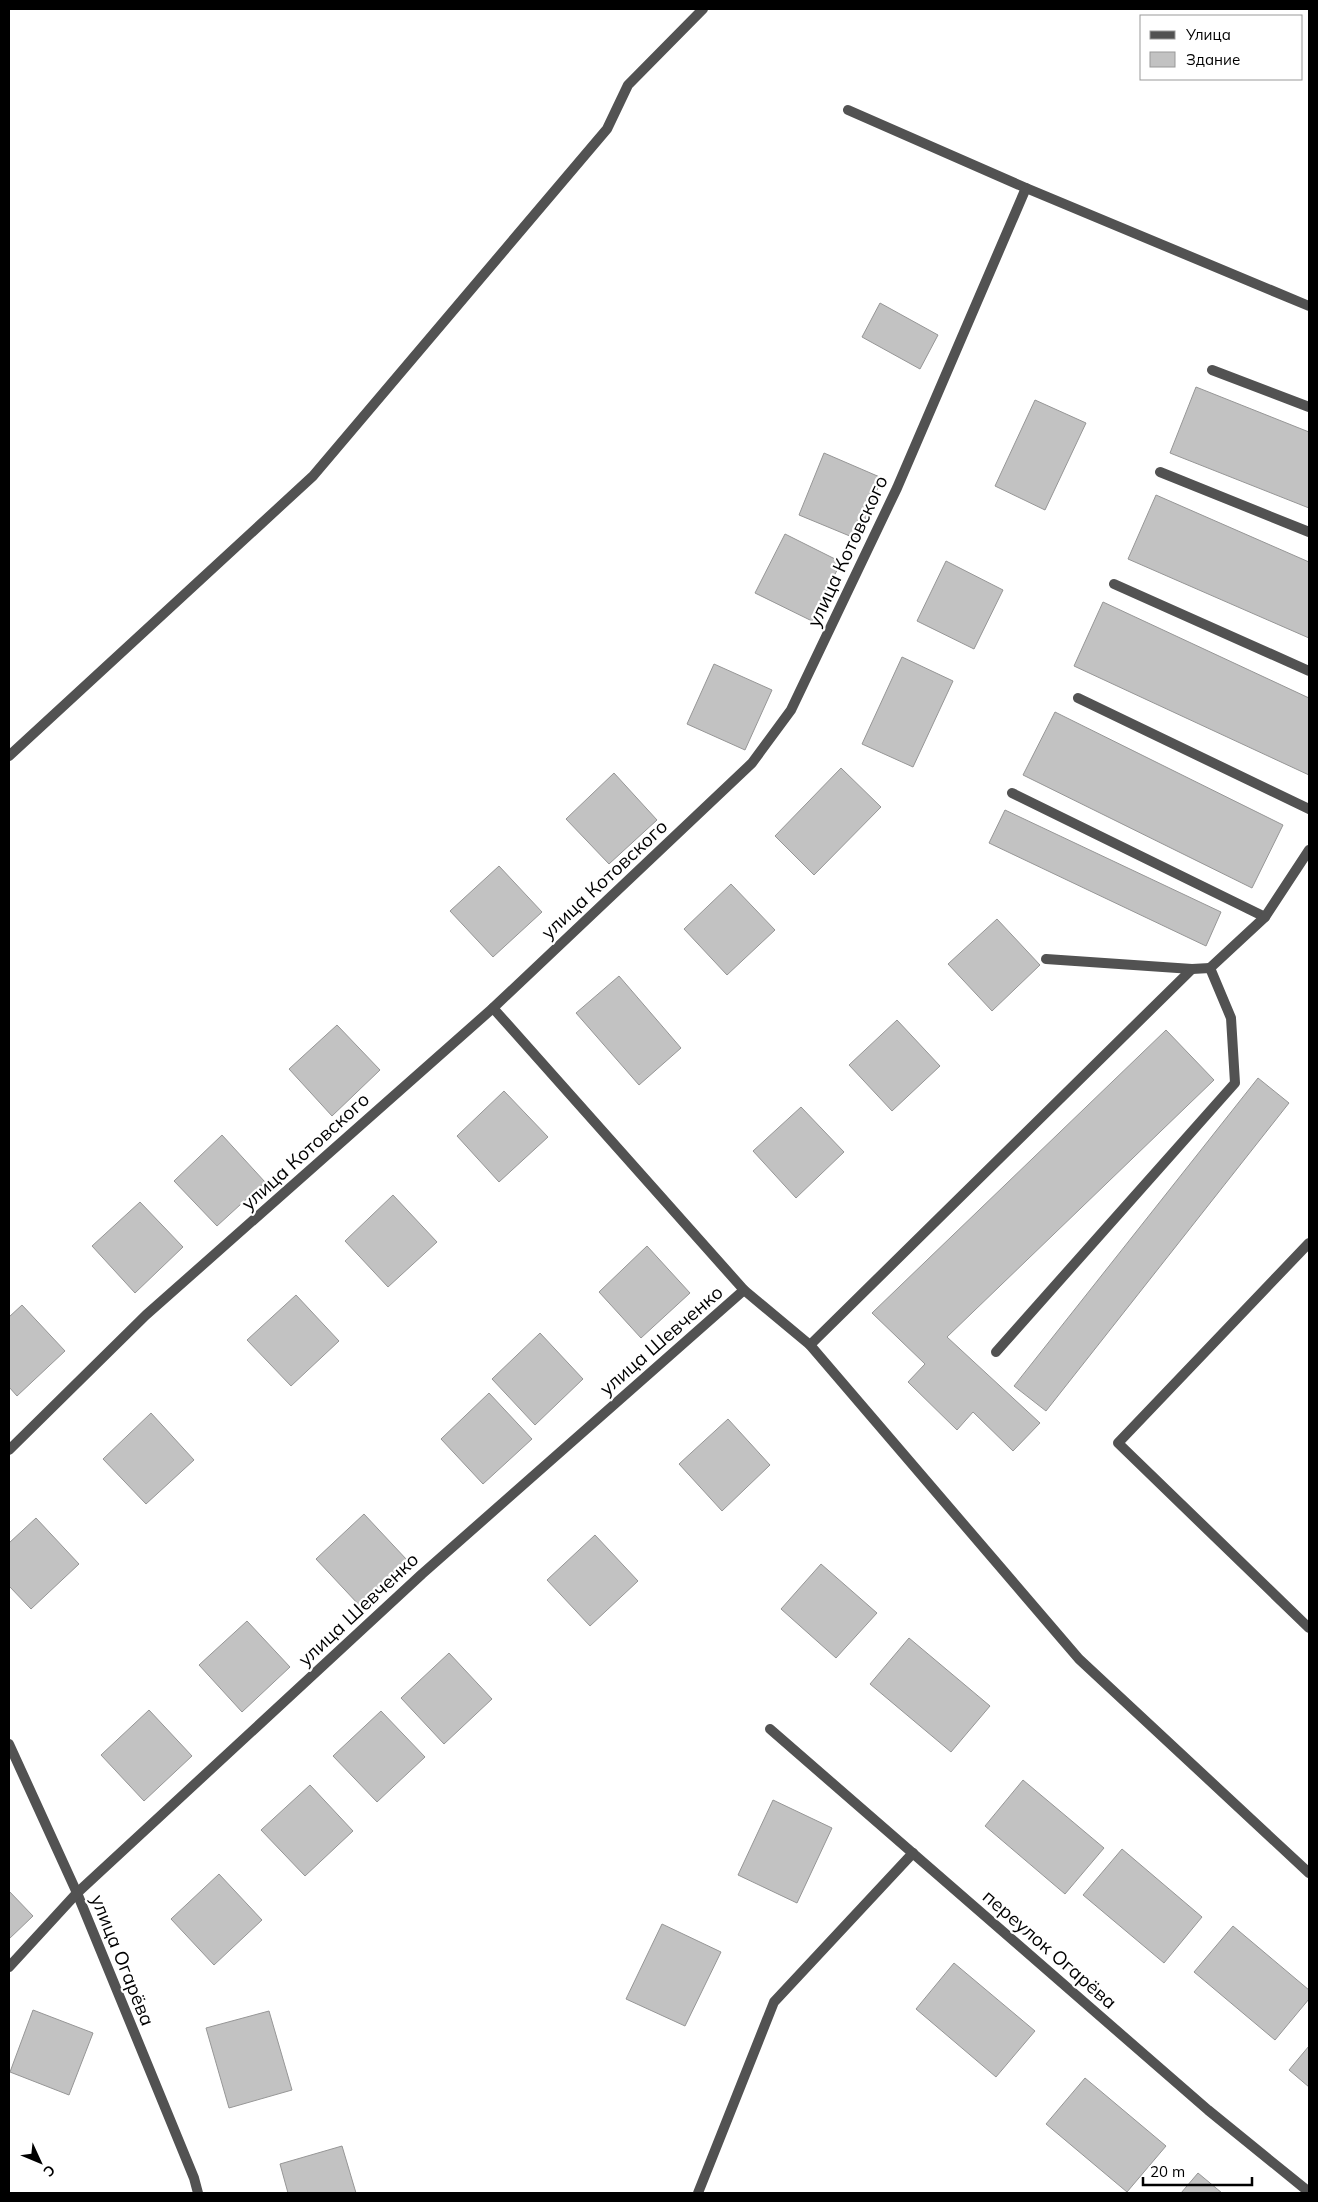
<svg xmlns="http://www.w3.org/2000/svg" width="1318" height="2202" font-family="Mulish,sans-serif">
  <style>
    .building { fill: #c2c2c2; stroke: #969696 }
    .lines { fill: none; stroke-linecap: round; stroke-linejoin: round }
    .service { stroke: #525252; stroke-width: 10 }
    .minor { stroke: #525252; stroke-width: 10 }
    .labels { text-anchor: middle; stroke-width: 4.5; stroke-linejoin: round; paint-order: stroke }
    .street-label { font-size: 19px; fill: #000; stroke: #fff }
  </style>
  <rect width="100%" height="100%" fill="#fff"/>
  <!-- building -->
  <g class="building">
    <path d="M880,303L938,335L920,369L862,337Z"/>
    <path d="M1196,387L1309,432V508L1170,453Z"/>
    <path d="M1035,400L1086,423L1045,510L995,486Z"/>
    <path d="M824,453L882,478L857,539L799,515Z"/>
    <path d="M1156,495L1309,562V638L1128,559Z"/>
    <path d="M785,534L841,562L812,621L755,593Z"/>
    <path d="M946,561L1003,590L974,649L917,621Z"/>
    <path d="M1103,602L1309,698V775L1074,666Z"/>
    <path d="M902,657L953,681L913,767L862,744Z"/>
    <path d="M714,664L772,690L745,750L687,724Z"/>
    <path d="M1055,712L1283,825L1252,888L1023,775Z"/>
    <path d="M841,768L881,807L814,875L775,836Z"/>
    <path d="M614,773L657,820L609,864L566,819Z"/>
    <path d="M1005,810L1221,912L1206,946L989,843Z"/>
    <path d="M499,866L542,912L493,957L450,911Z"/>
    <path d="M731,884L775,930L727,975L684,929Z"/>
    <path d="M997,919L1040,965L992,1011L948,964Z"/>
    <path d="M619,976L681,1048L639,1085L576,1013Z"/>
    <path d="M897,1020L940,1066L892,1111L849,1065Z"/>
    <path d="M337,1025L380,1070L332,1116L289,1069Z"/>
    <path d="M1166,1030L1214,1080L947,1337L1040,1423L1013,1451L973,1412L957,1430L908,1382L925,1364L872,1313Z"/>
    <path d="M1258,1078L1289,1103L1046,1411L1014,1386Z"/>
    <path d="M504,1091L548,1137L499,1182L457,1136Z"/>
    <path d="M801,1107L844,1152L796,1198L753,1151Z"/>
    <path d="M222,1135L265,1182L217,1226L174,1181Z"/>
    <path d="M393,1195L437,1242L388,1287L345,1241Z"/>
    <path d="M140,1202L183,1247L135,1293L92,1246Z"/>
    <path d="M647,1246L690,1293L641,1338L599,1292Z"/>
    <path d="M296,1295L339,1341L291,1386L247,1340Z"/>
    <path d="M22,1305L65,1351L17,1396L9,1387V1317Z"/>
    <path d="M540,1333L583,1379L535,1425L492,1379Z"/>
    <path d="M489,1393L532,1439L483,1484L441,1439Z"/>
    <path d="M151,1413L194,1460L146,1504L103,1459Z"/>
    <path d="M728,1419L770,1465L722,1511L679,1464Z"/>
    <path d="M364,1514L407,1560L359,1605L316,1559Z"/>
    <path d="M36,1518L79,1564L31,1609L9,1586V1543Z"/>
    <path d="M595,1535L638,1581L590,1626L547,1580Z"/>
    <path d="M821,1564L877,1613L836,1658L781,1609Z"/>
    <path d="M247,1621L290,1667L242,1712L199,1665Z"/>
    <path d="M909,1638L990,1706L951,1752L870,1684Z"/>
    <path d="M449,1653L492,1699L444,1744L401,1698Z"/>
    <path d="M149,1710L192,1756L144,1801L101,1755Z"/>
    <path d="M381,1711L425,1757L377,1802L333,1756Z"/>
    <path d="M1023,1780L1104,1848L1065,1894L985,1826Z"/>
    <path d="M310,1785L353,1831L305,1876L261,1830Z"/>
    <path d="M773,1800L832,1828L797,1903L738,1875Z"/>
    <path d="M1122,1849L1202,1917L1164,1963L1083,1895Z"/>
    <path d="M219,1874L262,1920L214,1965L171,1919Z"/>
    <path d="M9,1891L33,1916L9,1939Z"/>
    <path d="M662,1924L721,1952L685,2026L626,1999Z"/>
    <path d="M1233,1926L1309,1990V1999L1275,2040L1194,1972Z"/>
    <path d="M954,1963L1035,2031L996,2077L916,2009Z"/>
    <path d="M33,2010L93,2033L69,2095L10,2072Z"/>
    <path d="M269,2011L292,2090L229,2108L206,2028Z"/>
    <path d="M1309,2046V2087L1289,2070Z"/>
    <path d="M1085,2078L1166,2146L1127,2192L1046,2124Z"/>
    <path d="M342,2146L356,2193H288L280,2164Z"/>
    <path d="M1198,2173L1222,2193H1181Z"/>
  </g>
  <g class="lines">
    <!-- service -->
    <g class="service">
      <path d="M1212,370L1309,407"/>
      <path d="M1160,472L1309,532"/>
      <path d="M1114,584L1309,671"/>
      <path d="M1078,698L1309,809"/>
      <path d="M9,756L313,476L607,129L628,85L703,9"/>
      <path d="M1012,793L1265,917"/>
      <path d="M1046,959L1192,969L1210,968"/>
      <path d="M493,1008L744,1290L810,1345L1079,1659L1309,1873"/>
      <path d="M1309,1243L1118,1443L1309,1628"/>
      <path d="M810,1345L1192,969"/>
      <path d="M996,1352L1235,1083L1231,1018L1210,968L1265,917L1309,850"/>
      <path d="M9,1450L146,1315L493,1008L752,763L791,710L897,488L1026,188"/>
      <path d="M770,1729L1208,2110L1309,2192"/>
      <path d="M9,1744L77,1893L194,2178L198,2193"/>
      <path d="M9,1967L77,1893L422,1574L744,1290"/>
      <path d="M698,2193L774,2002L913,1853"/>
    </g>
    <!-- minor -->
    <path class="minor" d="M848,110L1026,188L1309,306"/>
  </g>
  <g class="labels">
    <!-- street labels -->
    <g class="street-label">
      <text transform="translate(847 551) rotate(-65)" y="7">улица Котовского</text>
      <text transform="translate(604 879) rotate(-43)" y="7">улица Котовского</text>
      <text transform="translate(305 1151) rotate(-42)" y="7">улица Котовского</text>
      <text transform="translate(661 1340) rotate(-41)" y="7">улица Шевченко</text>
      <text transform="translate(358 1609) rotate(-43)" y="7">улица Шевченко</text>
      <text transform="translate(1050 1949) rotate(41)" y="7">переулок Огарёва</text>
      <text transform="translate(123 1960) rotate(68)" y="7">улица Огарёва</text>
    </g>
  </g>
  <!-- border -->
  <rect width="1318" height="2202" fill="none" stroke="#000000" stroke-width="20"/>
  <!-- legend -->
  <rect x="1140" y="15" width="162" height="65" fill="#ffffff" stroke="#999999"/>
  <rect x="1150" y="31" width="25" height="8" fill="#525252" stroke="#999999"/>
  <text x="1186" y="40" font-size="15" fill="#000000">Улица</text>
  <rect x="1150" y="52" width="25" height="15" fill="#c2c2c2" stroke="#999999"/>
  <text x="1186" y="65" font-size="15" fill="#000000">Здание</text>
  <!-- north arrow -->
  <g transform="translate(40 2162) rotate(134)" stroke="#ffffff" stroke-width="4" paint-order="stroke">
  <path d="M0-4L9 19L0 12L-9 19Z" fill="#000000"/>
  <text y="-8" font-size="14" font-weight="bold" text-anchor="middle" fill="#000000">С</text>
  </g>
  <!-- scale -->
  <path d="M1143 2177v8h109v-8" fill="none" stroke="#000000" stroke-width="2.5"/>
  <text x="1150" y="2177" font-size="15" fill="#000000" stroke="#ffffff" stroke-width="4" paint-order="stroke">20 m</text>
</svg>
